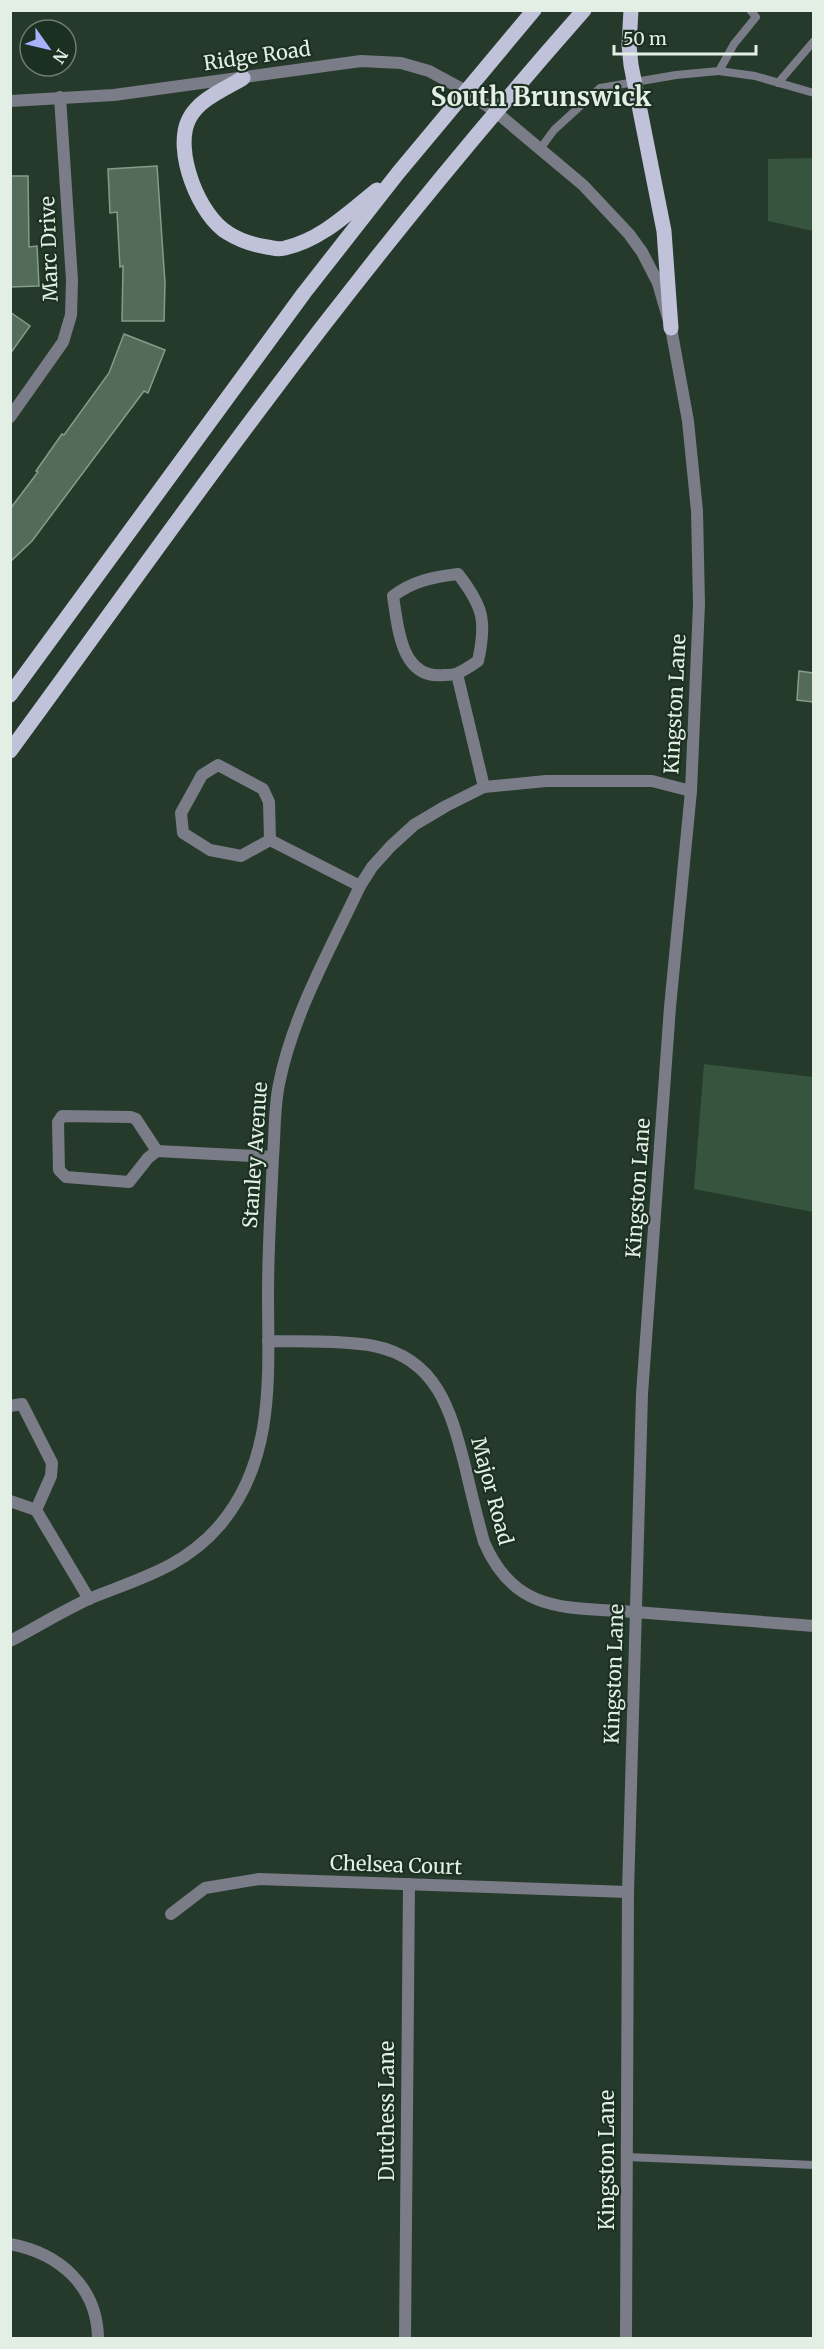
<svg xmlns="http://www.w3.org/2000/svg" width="824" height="2349" font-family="Merriweather,serif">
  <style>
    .green { fill: #36543e }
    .building { fill: #556b5a; stroke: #859c8b; stroke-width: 1.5 }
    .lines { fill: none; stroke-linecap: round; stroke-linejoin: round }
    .service { stroke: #7a7c87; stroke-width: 8 }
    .minor { stroke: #7a7c87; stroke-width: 12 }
    .tertiary { stroke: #7a7c87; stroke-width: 12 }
    .primary { stroke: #bfc2d8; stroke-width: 15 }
    .labels { text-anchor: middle; stroke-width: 4.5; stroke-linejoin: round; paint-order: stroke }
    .street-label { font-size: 20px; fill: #e3efe5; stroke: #1c3022 }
    .district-label { font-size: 26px; font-weight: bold; fill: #e3efe5; stroke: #1c3022 }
  </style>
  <rect width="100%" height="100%" fill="#263a2c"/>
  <!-- green -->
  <g class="green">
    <path d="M813,158V231L768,221V159Z"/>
    <path d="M704,1064L813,1077V1212L694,1189Z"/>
  </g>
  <!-- building -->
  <g class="building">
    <path d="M157,166L165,283L164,321H122L123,266L120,267L117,212L110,213L108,169Z"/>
    <path d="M10,176H28L29,247L37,246L39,286L10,287Z"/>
    <path d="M10,312L30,326L10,354Z"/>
    <path d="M124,334L165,350L148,393L144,391L32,541L10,562V509L38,472L36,471L62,434L64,435L109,373Z"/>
    <path d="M799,671L813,673V702L797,700Z"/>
  </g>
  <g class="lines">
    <!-- service -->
    <g class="service">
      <path d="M719,71L755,76L814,93"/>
      <path d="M778,83L814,41"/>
      <path d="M540,149L554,130L600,88L676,75L719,71L734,44L756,17L750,10"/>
      <path d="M627,2157L814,2165"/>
    </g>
    <!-- minor -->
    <g class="minor">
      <path d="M10,417L63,342L71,315L72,280L60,97"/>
      <path d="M458,574C483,606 487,621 478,661C472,665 465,670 458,673C454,675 449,675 444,675C401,680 398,628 393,596C413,581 433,577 458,574Z"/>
      <path d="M457,674L484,787"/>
      <path d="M218,765L263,789L269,802L270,840L241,856L210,850L183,833L181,813L202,775Z"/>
      <path d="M270,840L360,886"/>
      <path d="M62,1116L131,1117L136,1119L157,1151L148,1158L129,1182L66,1177L59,1170L58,1122Z"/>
      <path d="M157,1151L273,1157"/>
      <path d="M268,1341C302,1342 340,1340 374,1346C438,1359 451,1412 465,1466C471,1492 477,1517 484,1542C515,1615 568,1607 635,1612"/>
      <path d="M10,1406L22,1404L52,1463L51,1476L36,1510L10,1501"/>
      <path d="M36,1510L89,1599"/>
      <path d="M10,1641C37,1627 64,1610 91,1598C141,1578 184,1567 220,1525C276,1459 268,1374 268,1294C268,1248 271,1203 273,1157C275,1133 274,1108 279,1084C293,1014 330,950 360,886L372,867L391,846L414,825L446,806L484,787L546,781H652L691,791"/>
      <path d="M171,1914L205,1888L259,1879L628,1892"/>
      <path d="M10,2244C59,2253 97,2286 98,2338"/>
      <path d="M405,2338L409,1884"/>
    </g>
    <!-- tertiary -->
    <g class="tertiary">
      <path d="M10,101L114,95L361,61L401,63L429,71L466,91L496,112L583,185L629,234L642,252L658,283L671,328L688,421L697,511L699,604L691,791L670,1007L642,1394L628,1892L626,2338"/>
      <path d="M635,1612L814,1626"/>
    </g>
    <!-- primary -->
    <g class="primary">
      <path d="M631,10L629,45L631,65L664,231L671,328"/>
      <path d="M243,78C225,89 199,99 189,119C173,150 199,216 228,233C239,240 254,245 267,247C273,248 279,250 285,248C321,240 348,213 377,190"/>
      <path d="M10,695L304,293L398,173L534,10"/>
      <path d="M10,751C96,634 179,516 266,401C366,267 473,136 584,10"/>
    </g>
  </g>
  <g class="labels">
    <!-- street labels -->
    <g class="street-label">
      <text transform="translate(257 56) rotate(-8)" y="7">Ridge Road</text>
      <text transform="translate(49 249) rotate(-92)" y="7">Marc Drive</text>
      <text transform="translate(675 704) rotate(-87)" y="7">Kingston Lane</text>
      <text transform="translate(255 1155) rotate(-86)" y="7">Stanley Avenue</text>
      <text transform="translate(638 1188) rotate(-86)" y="7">Kingston Lane</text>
      <text transform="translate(492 1491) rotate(75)" y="7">Major Road</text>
      <text transform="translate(614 1674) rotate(-88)" y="7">Kingston Lane</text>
      <text transform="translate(396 1865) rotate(2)" y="7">Chelsea Court</text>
      <text transform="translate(387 2111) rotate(-90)" y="7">Dutchess Lane</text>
      <text transform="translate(607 2160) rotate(-90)" y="7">Kingston Lane</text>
    </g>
    <!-- district labels -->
    <g class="district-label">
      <text x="541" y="106">South Brunswick</text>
    </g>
  </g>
  <!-- border -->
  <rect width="824" height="2349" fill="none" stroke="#e3efe5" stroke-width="24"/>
  <!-- north arrow -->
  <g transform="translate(48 48) rotate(124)"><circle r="28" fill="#1c3022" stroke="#6c7c70" stroke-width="1.5"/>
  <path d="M0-4.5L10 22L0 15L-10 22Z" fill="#a7b1fc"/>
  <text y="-9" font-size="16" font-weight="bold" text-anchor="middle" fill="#e3efe5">N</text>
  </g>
  <!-- scale -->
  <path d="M614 45v9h142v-9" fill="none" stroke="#e3efe5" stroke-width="3"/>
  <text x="623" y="45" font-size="18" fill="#e3efe5" stroke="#1c3022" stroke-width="4.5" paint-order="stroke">50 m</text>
</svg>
